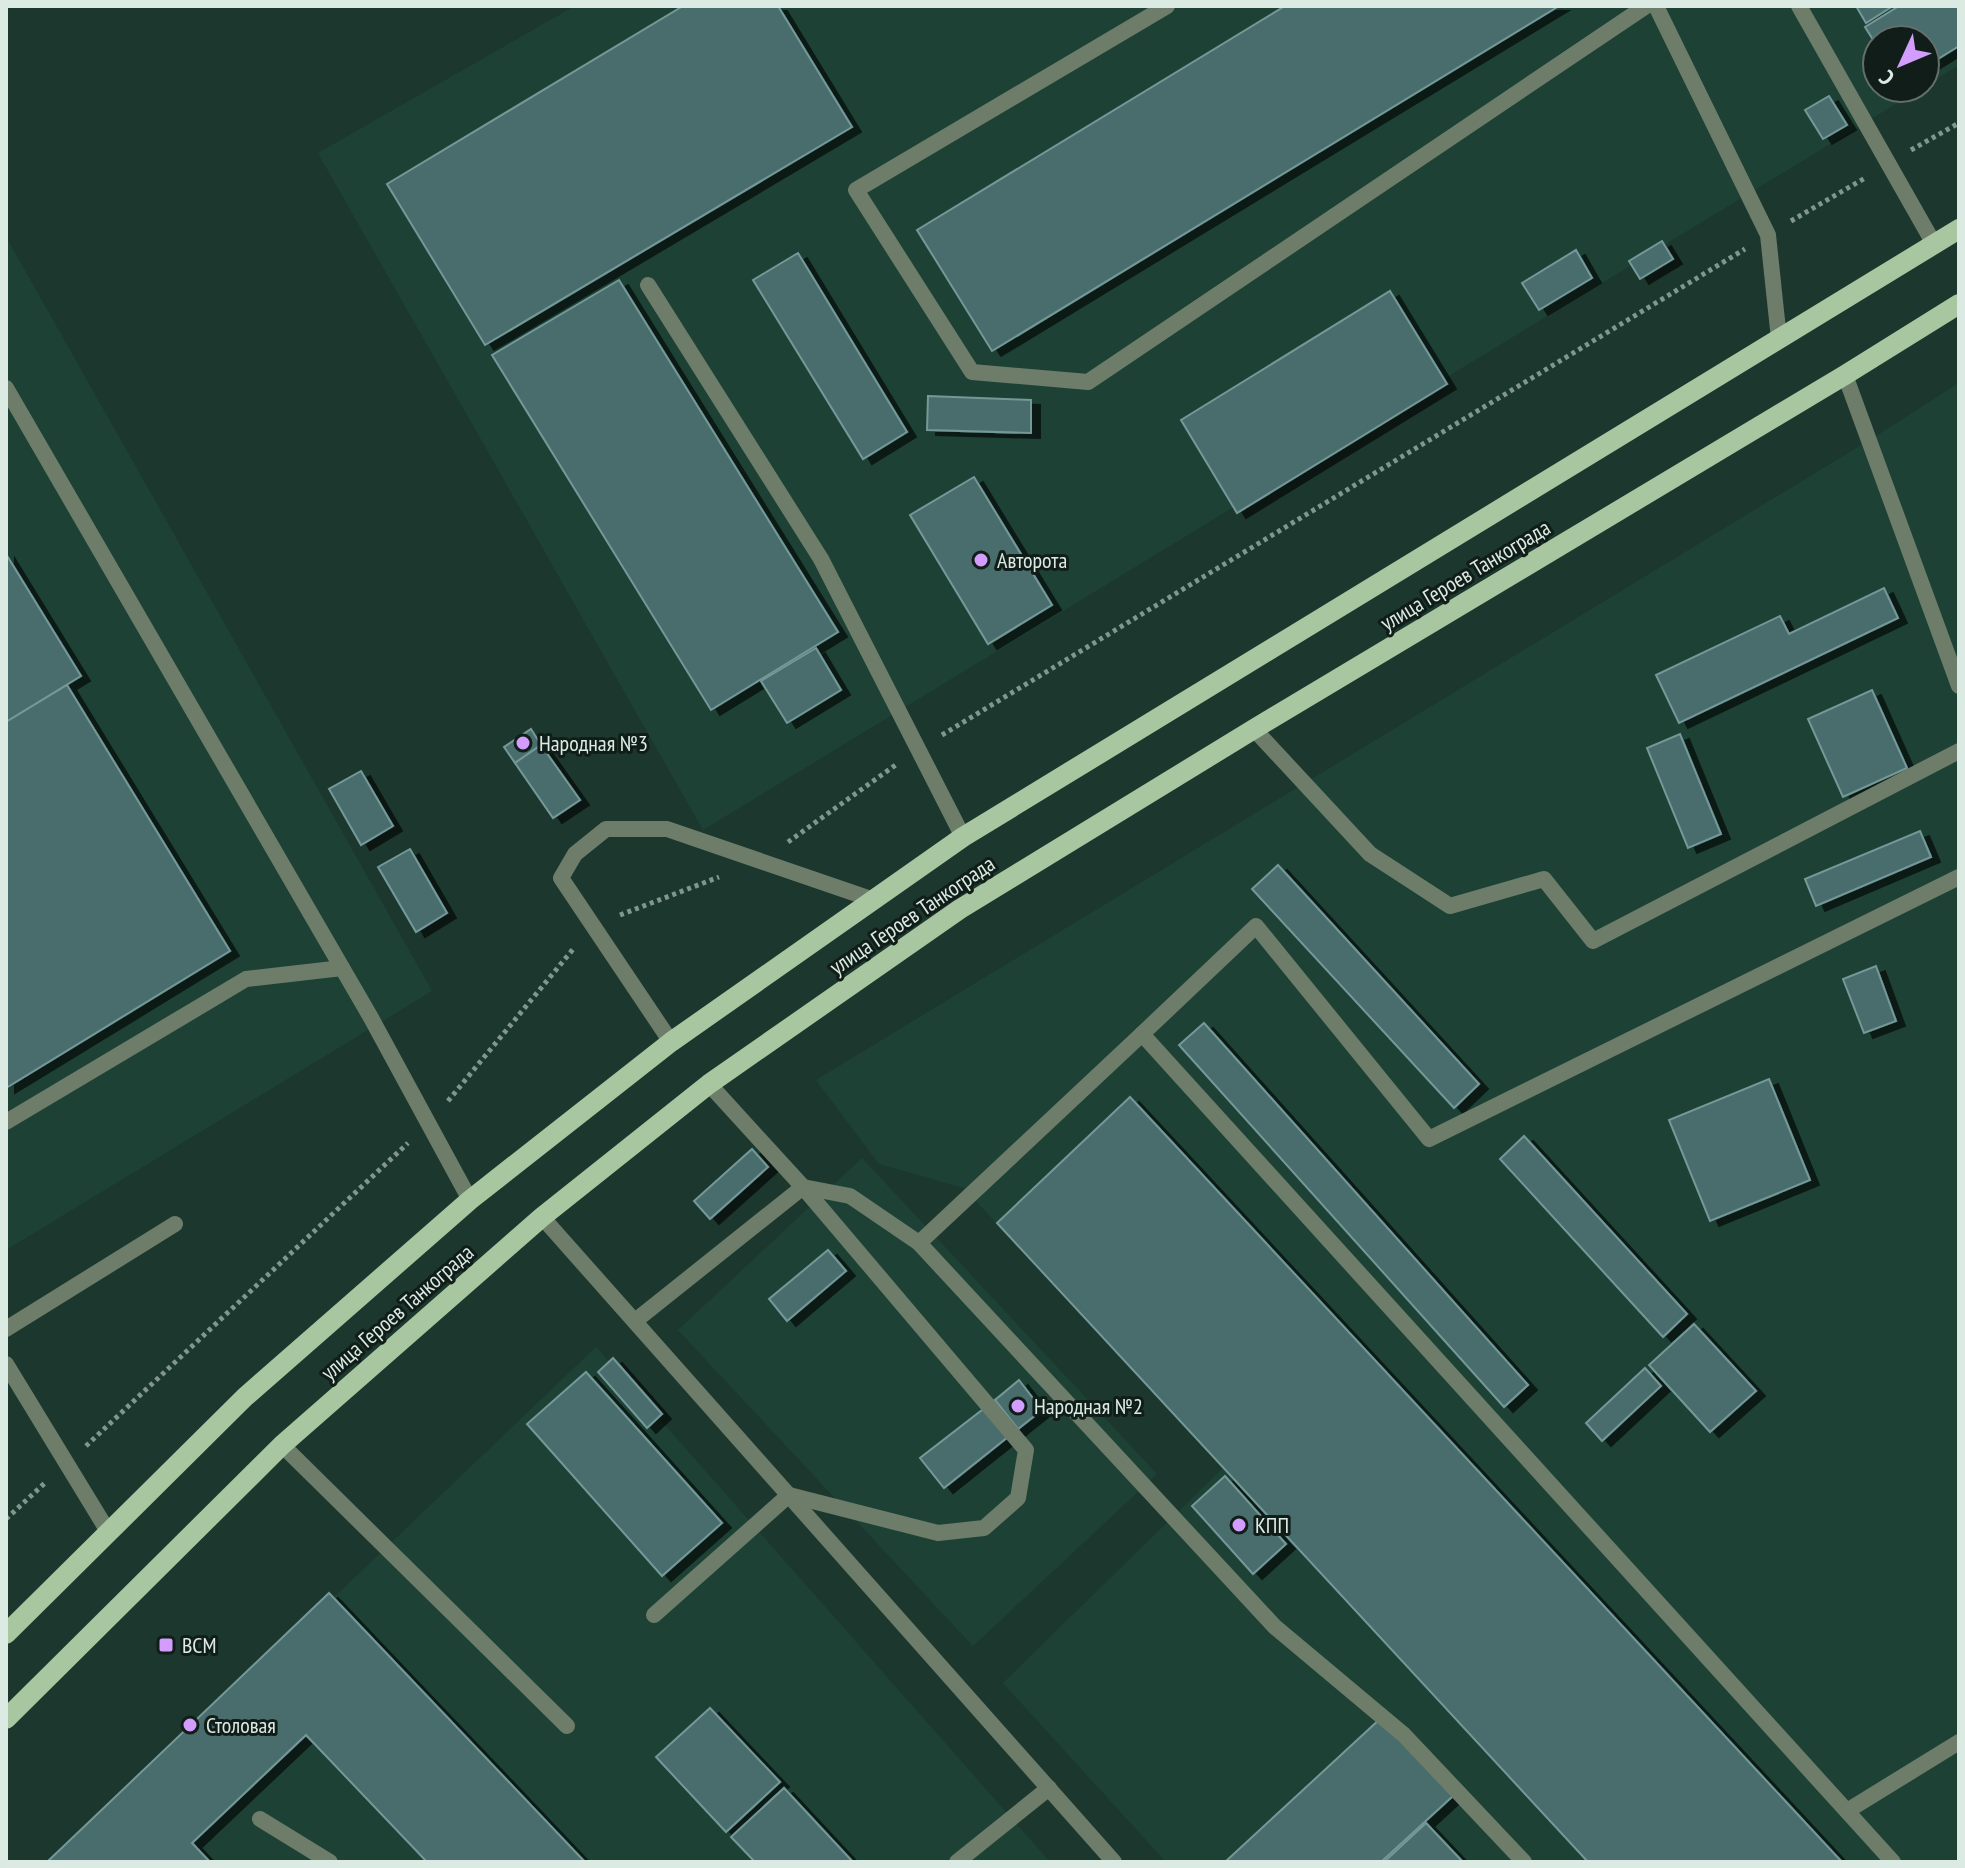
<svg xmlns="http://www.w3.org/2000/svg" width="1965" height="1868" font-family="'PT Sans Narrow',sans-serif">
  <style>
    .built { fill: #1d4235 }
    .building { fill: #4a6d6d; stroke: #749898; stroke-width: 2; filter: url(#shadow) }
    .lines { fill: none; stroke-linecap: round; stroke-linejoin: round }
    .path { stroke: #81968e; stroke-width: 5; stroke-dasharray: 4 4; stroke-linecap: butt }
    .lane { stroke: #6d7d6a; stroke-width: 16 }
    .primary { stroke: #a8c7a1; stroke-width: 20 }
    .poi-dot { fill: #d29dfd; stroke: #111d18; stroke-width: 3 }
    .labels { text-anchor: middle; stroke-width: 6; stroke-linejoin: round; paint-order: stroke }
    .poi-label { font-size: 22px; fill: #dbebe4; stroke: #111d18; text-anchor: start }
    .street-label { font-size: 22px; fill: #dbebe4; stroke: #111d18 }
  </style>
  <defs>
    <filter id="shadow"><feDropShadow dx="9" dy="5" stdDeviation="0" flood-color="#0009"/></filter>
  </defs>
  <rect width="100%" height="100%" fill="#1c382e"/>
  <!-- built -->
  <g class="built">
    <path d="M575,6H1959V65L1925,86V40H1877V88H1922L703,830L318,153Z"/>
    <path d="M6,237L432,991L6,1250Z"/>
    <path d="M1959,383V1862H1166L1003,1683L1223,1468L964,1188L879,1164L816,1080L1873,438Z"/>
    <path d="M862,1158L1157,1474L973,1646L678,1330Z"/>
    <path d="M596,1347L1050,1862H57Z"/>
  </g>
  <!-- building -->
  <g class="building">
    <path d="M683,6H778L852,127L485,345L387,184Z"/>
    <path d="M1285,6H1559L992,351L917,230Z"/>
    <path d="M1856,6H1893L1866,23Z"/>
    <path d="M1899,6H1959V46L1925,67V40H1877V46L1865,27Z"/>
    <path d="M1829,96L1847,125L1823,139L1805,110Z"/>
    <path d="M1662,241L1673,259L1640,279L1629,261Z"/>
    <path d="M1576,250L1592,278L1539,310L1522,283Z"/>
    <path d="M798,253L907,432L863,459L753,280Z"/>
    <path d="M619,280L838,632L711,710L492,355Z"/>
    <path d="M1390,291L1447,384L1237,513L1181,420Z"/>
    <path d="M928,396L1031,400V433L927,430Z"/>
    <path d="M974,477L1052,605L988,644L910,515Z"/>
    <path d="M6,554L81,676L6,722Z"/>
    <path d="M1884,588L1898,618L1679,723L1656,675L1780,616L1789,634Z"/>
    <path d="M816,648L841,690L787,723L761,681Z"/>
    <path d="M67,685L230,951L6,1088V722Z"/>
    <path d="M1872,690L1907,768L1843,797L1808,719Z"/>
    <path d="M531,729L541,745L515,763L504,747Z"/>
    <path d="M1680,734L1721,834L1688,848L1647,748Z"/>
    <path d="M541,745L580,800L553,818L515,763Z"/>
    <path d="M361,771L393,826L361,845L329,789Z"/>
    <path d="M1920,831L1931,857L1816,906L1805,879Z"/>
    <path d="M410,849L447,913L416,932L378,867Z"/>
    <path d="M1278,865L1479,1084L1454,1108L1252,889Z"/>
    <path d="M1876,966L1896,1021L1864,1033L1843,979Z"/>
    <path d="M1204,1023L1528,1385L1504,1407L1179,1045Z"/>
    <path d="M1769,1079L1810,1180L1710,1221L1669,1120Z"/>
    <path d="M1130,1097L1842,1862H1588L997,1223Z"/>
    <path d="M1524,1136L1687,1314L1663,1337L1500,1159Z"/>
    <path d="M752,1149L768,1167L710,1219L694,1201Z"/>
    <path d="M828,1250L846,1271L787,1321L769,1299Z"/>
    <path d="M1694,1324L1756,1391L1710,1432L1649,1365Z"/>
    <path d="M613,1358L662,1414L647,1428L598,1372Z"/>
    <path d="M1645,1368L1661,1386L1602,1441L1586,1423Z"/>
    <path d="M586,1372L722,1523L662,1576L527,1424Z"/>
    <path d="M1019,1380L1042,1410L1018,1429L995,1400Z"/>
    <path d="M995,1400L1018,1429L944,1488L920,1458Z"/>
    <path d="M1225,1476L1286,1544L1253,1574L1192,1506Z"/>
    <path d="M329,1593L585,1862H427L306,1735L192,1843L210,1862H47Z"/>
    <path d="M710,1708L780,1782L726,1832L656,1757Z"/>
    <path d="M1381,1718L1453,1796L1381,1862H1225Z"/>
    <path d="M784,1788L853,1862H755L731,1837Z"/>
    <path d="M1426,1823L1463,1862H1384Z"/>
  </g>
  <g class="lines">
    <!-- path -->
    <g class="path">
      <path d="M1911,150L1959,123"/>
      <path d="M1791,221L1865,178"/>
      <path d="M942,735L1745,249"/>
      <path d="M788,842L897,764"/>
      <path d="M620,915L719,877"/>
      <path d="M448,1101L574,948"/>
      <path d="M86,1446L408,1143"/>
      <path d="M6,1519L46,1482"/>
    </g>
    <!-- lane -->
    <g class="lane">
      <path d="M1167,6L856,190L972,372L1088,382L1646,6"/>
      <path d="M1656,6L1768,235L1779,339"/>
      <path d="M1799,6L1934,244"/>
      <path d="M648,285L821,559L963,837"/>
      <path d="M1845,375L1959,686"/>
      <path d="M6,388L370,1016L470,1200"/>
      <path d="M1254,729L1370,854L1450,906L1544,879L1593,941L1959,751"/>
      <path d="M1142,1034L1256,926L1429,1139L1959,877"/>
      <path d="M671,1042L561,878L575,854L606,829H667L874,900"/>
      <path d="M6,1122L246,979L342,968"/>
      <path d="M542,1217L1114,1862"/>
      <path d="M919,1243L1275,1627L1404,1735L1524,1862"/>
      <path d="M635,1321L803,1187L850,1196L919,1243L1142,1034L1893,1862"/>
      <path d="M6,1329L175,1224"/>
      <path d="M6,1364L109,1533"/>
      <path d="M282,1445L567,1726"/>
      <path d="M654,1615L789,1495L938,1533L984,1528L1018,1498L1026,1450L803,1187L709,1084"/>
      <path d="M1847,1811L1959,1742"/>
      <path d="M260,1819L330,1862"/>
      <path d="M957,1862L1049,1788"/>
    </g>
    <!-- primary -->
    <g class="primary">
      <path d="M6,1634L245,1397L470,1200L671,1042L963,837L1959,229"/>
      <path d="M6,1719L282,1445L542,1217L709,1084L960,909L1254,729L1845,375L1959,304"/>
    </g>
  </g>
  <!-- markers -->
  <g class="poi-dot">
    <circle cx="981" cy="560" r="8"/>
    <circle cx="523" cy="743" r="8"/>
    <circle cx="1018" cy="1406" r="8"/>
    <circle cx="1239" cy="1525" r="8"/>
    <rect x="158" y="1637" width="16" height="16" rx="4"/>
    <circle cx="190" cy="1725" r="8"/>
  </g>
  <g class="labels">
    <!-- poi labels -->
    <g class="poi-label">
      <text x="997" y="568">Авторота</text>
      <text x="539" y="751">Народная №3</text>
      <text x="1034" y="1414">Народная №2</text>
      <text x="1255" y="1533">КПП</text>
      <text x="182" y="1653">ВСМ</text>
      <text x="206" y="1733">Столовая</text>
    </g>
    <!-- street labels -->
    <g class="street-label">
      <text transform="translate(1465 575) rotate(-31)" y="8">улица Героев Танкограда</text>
      <text transform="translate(912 915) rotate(-34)" y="8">улица Героев Танкограда</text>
      <text transform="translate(397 1312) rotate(-41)" y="8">улица Героев Танкограда</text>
    </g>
  </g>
  <!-- border -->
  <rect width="1965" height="1868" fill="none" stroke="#dbebe4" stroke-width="16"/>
  <!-- north arrow -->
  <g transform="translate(1901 64) rotate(226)"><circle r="38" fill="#111d18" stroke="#626f6a" stroke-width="2"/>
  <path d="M0-6L14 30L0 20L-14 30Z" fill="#d29dfd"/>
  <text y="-12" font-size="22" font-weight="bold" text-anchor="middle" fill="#dbebe4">С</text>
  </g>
</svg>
